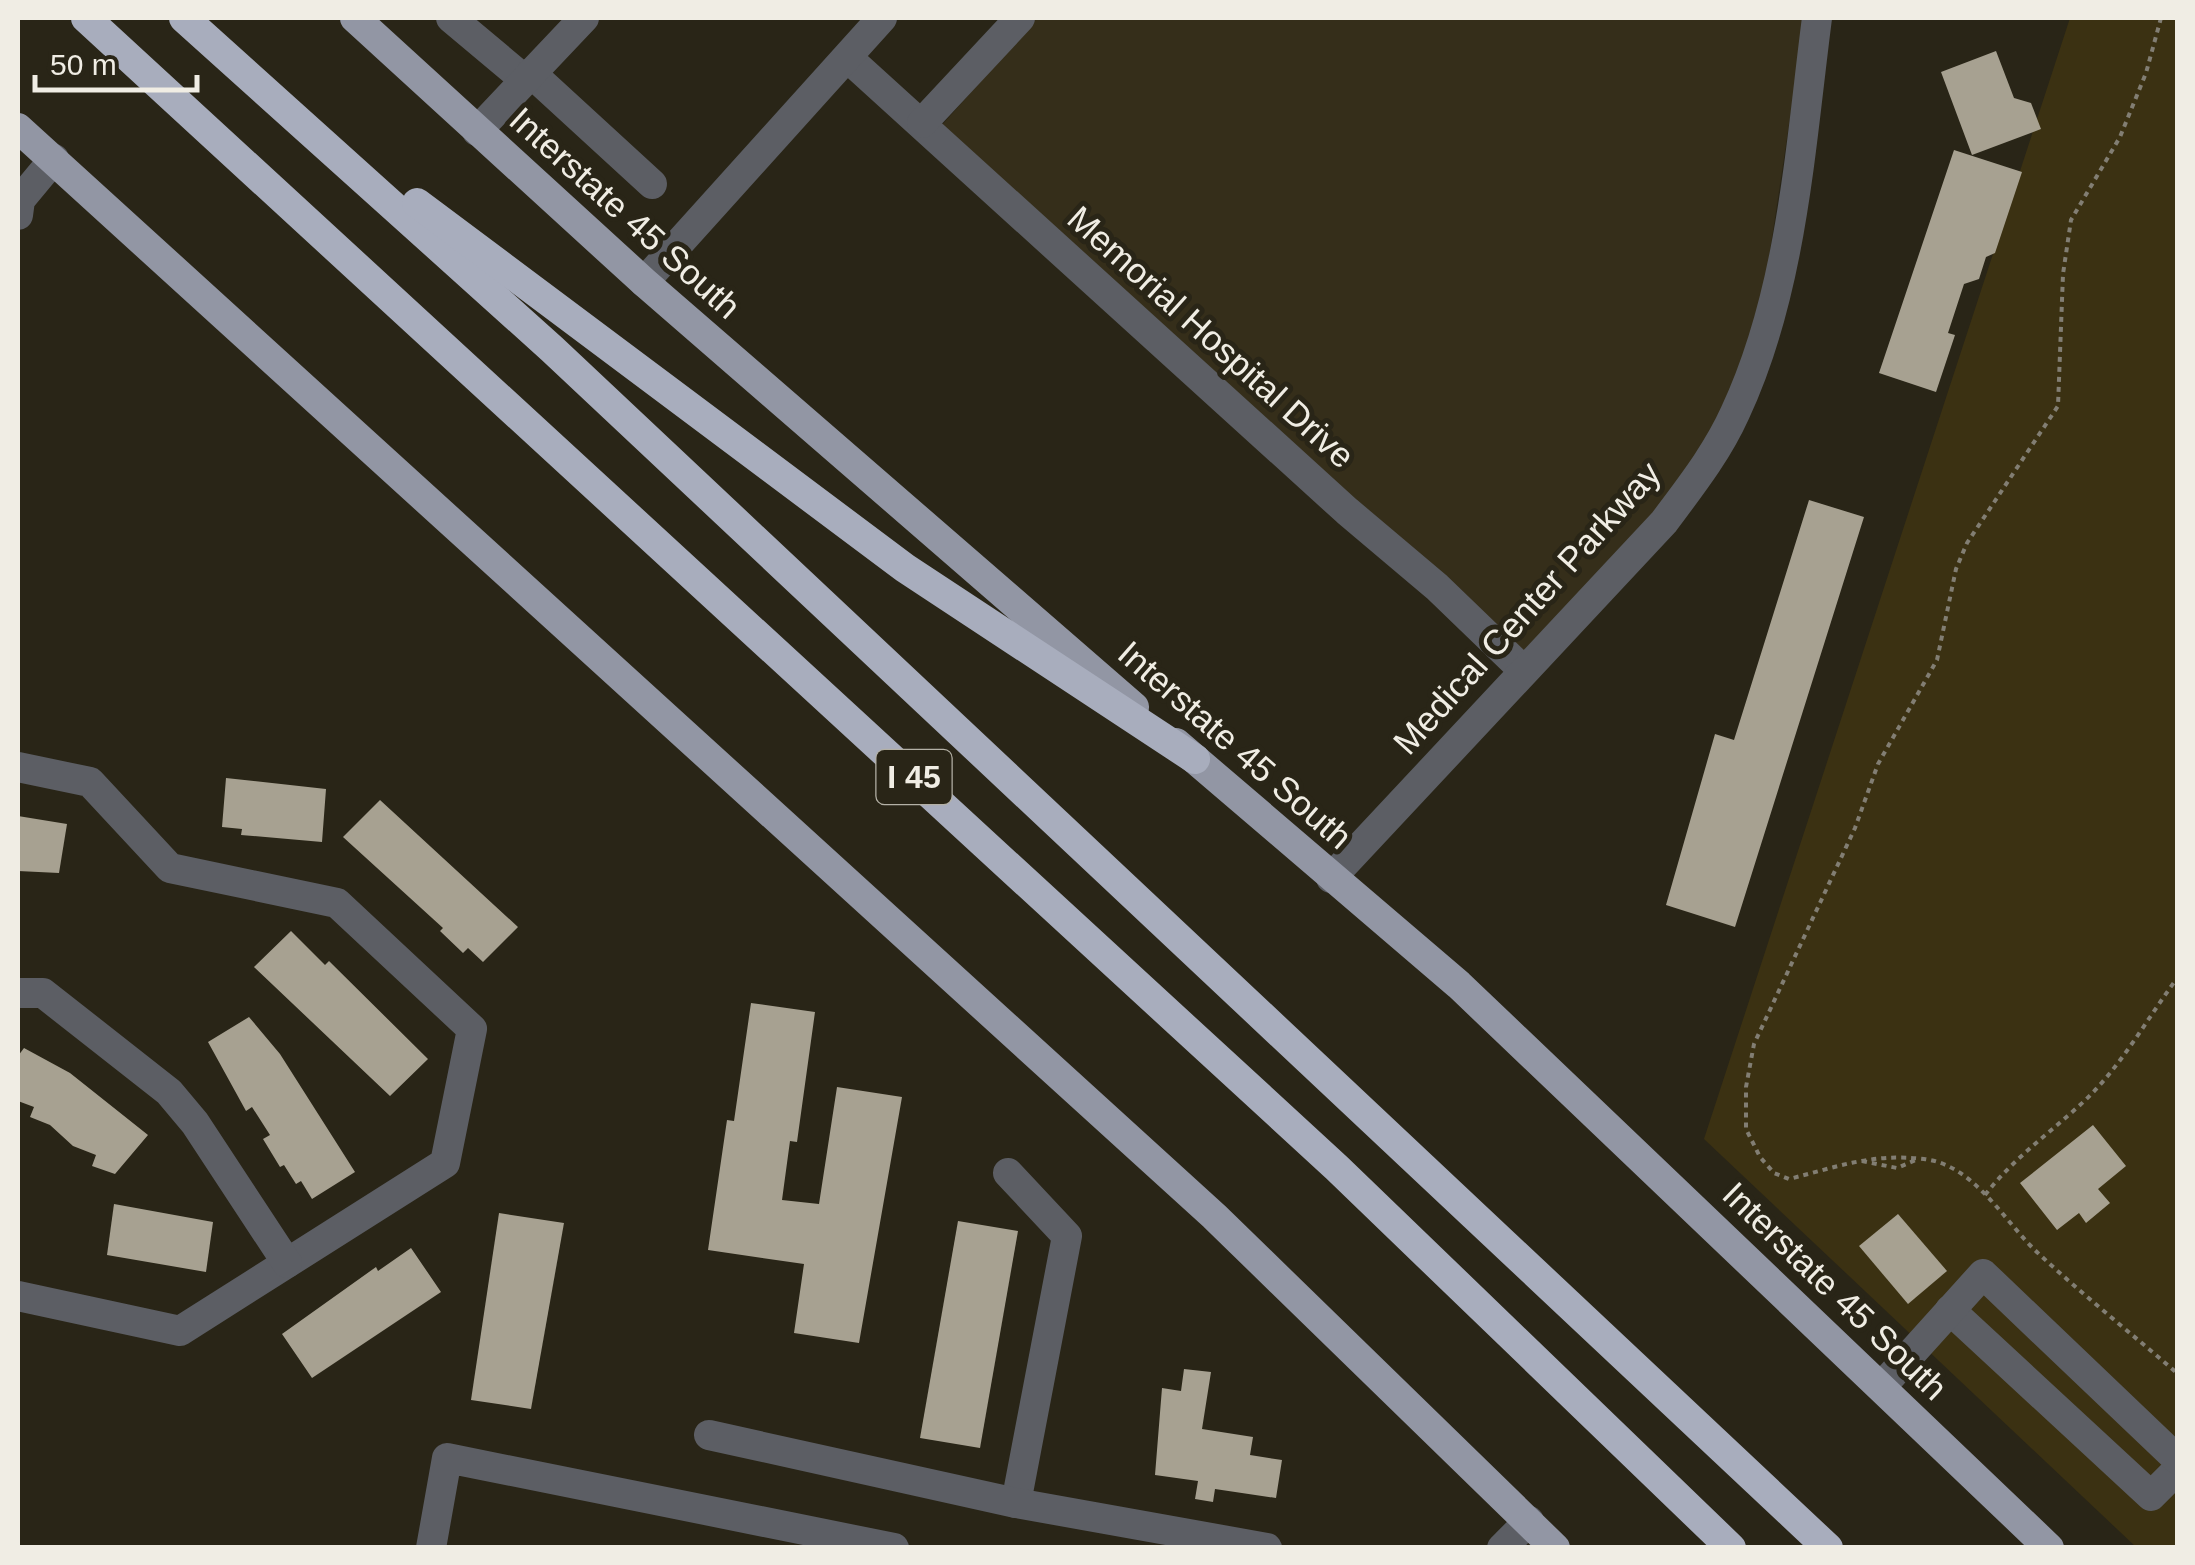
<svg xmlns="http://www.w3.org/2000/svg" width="2195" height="1565" font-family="Arial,sans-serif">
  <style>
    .built { fill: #352e1a }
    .green { fill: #3b3112 }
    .building { fill: #a7a191 }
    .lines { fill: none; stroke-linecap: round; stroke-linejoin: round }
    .path { stroke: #827e73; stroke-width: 4; stroke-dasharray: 5 5; stroke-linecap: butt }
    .minor { stroke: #5c5e64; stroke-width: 30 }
    .major { stroke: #9296a4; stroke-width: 30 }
    .highway { stroke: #a8adbd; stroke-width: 30 }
    .labels { text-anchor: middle; stroke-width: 10; stroke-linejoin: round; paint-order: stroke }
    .shield { fill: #292517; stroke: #b4b1a6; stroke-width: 2.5 }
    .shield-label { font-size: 32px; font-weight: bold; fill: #f0ede4 }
    .street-label { font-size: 35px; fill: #f0ede4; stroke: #292517 }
  </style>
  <rect width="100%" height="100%" fill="#292517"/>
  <!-- built -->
  <path class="built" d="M1037,18H1805L1761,311L1718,425L1665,505L1520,656L942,125Z"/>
  <!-- green -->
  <path class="green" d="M2070,18H2177V1547H2136L1704,1139Z"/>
  <!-- building -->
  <g class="building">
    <path d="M1996,51L2014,98L2031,103L2041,129L1972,155L1941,72Z"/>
    <path d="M1954,150L2022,172L1995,253L1986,257L1979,279L1964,284L1948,333L1955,335L1936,392L1879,373Z"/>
    <path d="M1809,500L1864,517L1735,927L1666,905L1715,734L1734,740Z"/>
    <path d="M226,778L326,789L322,842L241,835L242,829L222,827Z"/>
    <path d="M380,800L518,927L483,962L468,948L463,953L440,931L443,928L343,837Z"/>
    <path d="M18,816L67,824L59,873L18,871Z"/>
    <path d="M291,931L325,965L329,961L428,1059L390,1096L254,967Z"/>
    <path d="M751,1003L815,1012L797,1142L790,1141L782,1200L819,1204L837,1087L902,1097L859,1343L794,1333L804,1264L708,1250L727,1120L734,1121Z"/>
    <path d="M249,1017L280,1054L355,1172L312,1199L301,1181L296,1184L284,1165L280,1167L263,1139L270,1135L252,1107L246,1111L208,1042Z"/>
    <path d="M24,1048L70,1073L148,1135L115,1174L92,1166L96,1155L73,1146L50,1125L30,1117L34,1107L18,1101V1056Z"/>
    <path d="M2093,1125L2126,1166L2098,1189L2110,1203L2086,1223L2079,1213L2057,1230L2020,1183Z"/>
    <path d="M114,1204L213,1222L206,1272L107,1255Z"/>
    <path d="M499,1213L564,1223L531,1409L471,1400Z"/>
    <path d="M1898,1214L1947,1271L1908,1304L1859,1246Z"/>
    <path d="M958,1221L1018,1231L980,1448L920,1438Z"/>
    <path d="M411,1248L441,1292L312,1378L282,1334L376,1267L378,1271Z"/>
    <path d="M1184,1369L1211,1372L1202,1429L1253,1437L1250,1455L1282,1460L1276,1498L1215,1489L1213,1502L1195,1499L1198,1481L1155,1475L1162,1388L1181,1391Z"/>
  </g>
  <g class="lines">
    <!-- path -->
    <g class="path">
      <path d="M2161,18L2146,73L2120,137L2071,220L2063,274L2058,406L1967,543L1956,569L1937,660L1878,764L1855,828L1754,1044L1746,1087V1129L1760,1157L1774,1173L1789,1179C1837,1167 1871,1153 1924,1159C1975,1165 2005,1223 2039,1254C2083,1295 2132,1334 2178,1374"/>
      <path d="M1862,1161L1897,1168L1918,1159"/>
      <path d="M1985,1195C2013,1159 2047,1135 2080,1105C2120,1069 2146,1020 2178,977"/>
    </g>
    <!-- minor -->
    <g class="minor">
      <path d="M451,18L525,80"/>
      <path d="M849,59L1347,511L1437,587L1523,670"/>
      <path d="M531,73L652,184"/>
      <path d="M922,123L1020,18"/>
      <path d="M477,131L584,18"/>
      <path d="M18,215L20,200L54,159"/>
      <path d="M644,282L882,18"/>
      <path d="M18,767L90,782L170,868L337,903L472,1029L445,1163L180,1331L18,1296"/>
      <path d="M1331,878L1664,522C1690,487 1717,453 1735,413C1792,291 1800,149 1817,18"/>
      <path d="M18,993H43L169,1092L195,1123L287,1263"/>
      <path d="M1008,1173L1067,1236L1016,1503"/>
      <path d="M1950,1310L2151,1496L2178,1469"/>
      <path d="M1882,1386L1983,1274L2178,1460"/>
      <path d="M709,1435L1016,1503L1267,1548"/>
      <path d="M431,1548L447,1458L894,1548"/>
      <path d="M1502,1548L1529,1521"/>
    </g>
    <!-- major -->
    <g class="major">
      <path d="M355,18L644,282L1134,707"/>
      <path d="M18,128L1214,1216L1555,1548"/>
      <path d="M1176,743L1459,985L2049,1548"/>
    </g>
    <!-- highway -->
    <g class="highway">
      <path d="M86,18L1337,1168L1731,1548"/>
      <path d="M184,18L552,349L1828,1548"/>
      <path d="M417,203L905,568L1195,759"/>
    </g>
  </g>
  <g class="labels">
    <!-- shield labels -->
    <rect class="shield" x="876.5" y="750" width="75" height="54" rx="8"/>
    <g class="shield-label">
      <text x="914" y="788">I 45</text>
    </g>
    <!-- street labels -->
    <g class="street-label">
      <text transform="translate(625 213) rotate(42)" y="12">Interstate 45 South</text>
      <text transform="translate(1211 337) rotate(42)" y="12">Memorial Hospital Drive</text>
      <text transform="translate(1527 608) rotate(-48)" y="12">Medical Center Parkway</text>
      <text transform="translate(1235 745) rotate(41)" y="12">Interstate 45 South</text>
      <text transform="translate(1835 1291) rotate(44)" y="12">Interstate 45 South</text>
    </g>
  </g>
  <!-- border -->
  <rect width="2195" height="1565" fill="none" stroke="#f0ede4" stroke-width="40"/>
  <!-- scale -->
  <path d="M35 75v15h162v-15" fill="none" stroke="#f0ede4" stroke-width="5"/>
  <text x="50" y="75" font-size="30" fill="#f0ede4" stroke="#292517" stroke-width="8" paint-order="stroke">50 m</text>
</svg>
